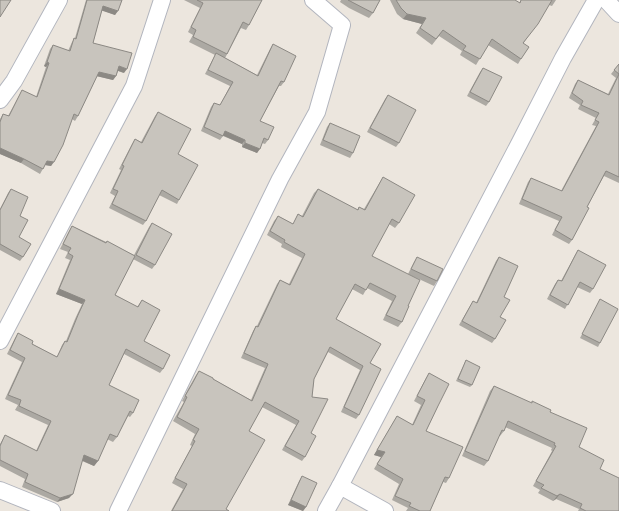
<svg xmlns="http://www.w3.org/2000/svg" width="619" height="511" font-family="Cabin,sans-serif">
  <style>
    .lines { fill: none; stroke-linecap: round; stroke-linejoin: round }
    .street-casing { stroke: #b2b5be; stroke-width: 18 }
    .street { stroke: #fff; stroke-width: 16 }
    .wall { fill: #aca9a3 }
    .shaded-wall { fill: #8c8984 }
    .building { fill: #c8c4bd; stroke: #8c8984 }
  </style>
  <rect width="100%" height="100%" fill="#ece6de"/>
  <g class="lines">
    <defs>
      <g id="street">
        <path d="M606,0L619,14"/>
        <path d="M0,100L14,81L59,0"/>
        <path d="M0,341L134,86L162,0"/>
        <path d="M340,486L520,142L563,58L596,0"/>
        <path d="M0,490L52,511"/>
        <path d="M118,511L280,179L317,112L342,25L313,0"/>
        <path d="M326,511L340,486L385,511"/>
      </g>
    </defs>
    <!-- street casing -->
    <use href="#street" class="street-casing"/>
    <!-- street -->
    <use href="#street" class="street"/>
  </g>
  <!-- wall -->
  <g class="wall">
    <path d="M86,0H122L115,15L102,10L93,43L124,73L118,71L116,76L113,80L97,76L78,116L75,121L72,119L51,166L45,165L40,174L21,163L0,154V119L3,114L8,116L20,94L22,90L36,97L46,67L44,66L50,49L53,45L68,51L72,42L75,38Z"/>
    <path d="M184,0H262L249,25L246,30L241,28L225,58L257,75L270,49L273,44L284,82L281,86H279L260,121L268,140L265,144L262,143L257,153L242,147V144L223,136L220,140L201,131L211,107L214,103L220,105L230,86L205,74L215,55L189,42L193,35L188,32L200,8Z"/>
    <path d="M341,0H380L373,13L369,18L349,8L340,2Z"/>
    <path d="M390,0H515L519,3L521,0H556L552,6L549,5L523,44L521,59L518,64L488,45L476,65L460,55L462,51L439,36L432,45L416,33L422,24L403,19L397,14Z"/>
    <path d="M619,64V183L604,176L587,207L572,240L569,244L552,235L559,221L519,204L528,182L531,178L561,191L596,126L592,125L596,118L578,109L580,105L569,98L575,84L578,80L608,94L616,78L611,74Z"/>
    <path d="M483,68L489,102L486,106L467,96L480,72Z"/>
    <path d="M388,95L399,143L396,147L367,132L385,99Z"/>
    <path d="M158,112L178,154L179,200L177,204L159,195L146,221L143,225L109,208L115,196L110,193L121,170L119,169L132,144L135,139L141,142L155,116Z"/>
    <path d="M330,123L353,153L350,158L320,145L327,127Z"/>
    <path d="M383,177L399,223L395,228L389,224L372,256L408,306L402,322L398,327L383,320L392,301L367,288L363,295L352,289L336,319L370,363L359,415L356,419L341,412L360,370L328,352L314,379L312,397L311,433L305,457L302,461L282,450L296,425L262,407L249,431L226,509L229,511H171L183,489L172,483L192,446L190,445L195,434L173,421L184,402L182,401L188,389L196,375L199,371L213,379L251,400L265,368L241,358L253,331L256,326H257L277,284L280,280L289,284L302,258L281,247L282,244L267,235L274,221L278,216L293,224L298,214L302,216L314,193L318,189L357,210L359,207L364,209L380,182Z"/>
    <path d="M11,189L20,216L19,237L23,257L20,261L0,250V209L8,193Z"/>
    <path d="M152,223L155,265L152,269L133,259L115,295L137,307L142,300L144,341L163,369L160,373L124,354L109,385L133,413L130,417L128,416L117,437L113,442L107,439L98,461L94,466L82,461L69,498L57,502L22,487L25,479L0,466V444L5,435L36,451L48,425L15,410L18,405L5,399L22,362L7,354L15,338L18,333L32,344L57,357L62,345L65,341H66L75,319L82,304L56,294L70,260L65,258L68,252L60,249L69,231L72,226L134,255L149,227Z"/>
    <path d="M578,250L593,289L590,293L577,287L565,309L547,299L555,284L558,280L561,281L575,255Z"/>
    <path d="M417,257L437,281L434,286L408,274L414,262Z"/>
    <path d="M499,257L504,297L495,339L492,343L459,325L473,301L476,303L496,261Z"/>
    <path d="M600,299V343L598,347L580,338L598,303Z"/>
    <path d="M466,360L472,385L470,387L456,381Z"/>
    <path d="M429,373L438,406L426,431L449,478L446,483L443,482L430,511H406L408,508L392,500L399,484L374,469L381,457L374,455L397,416L412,425L421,405L414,401L426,378Z"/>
    <path d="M494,386L550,412L579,447L600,469L619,511H578L579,509L556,499L553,501L538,493L540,490L533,486L552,451L551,450L552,448L505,427L504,431L500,436H499L488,461L484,466L462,456L490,391Z"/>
    <path d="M302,476L306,507L303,511L288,505L299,481Z"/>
  </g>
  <!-- shaded-wall -->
  <g class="shaded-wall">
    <path d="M103,6L118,11L115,15L100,10Z"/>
    <path d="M407,14L426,18L422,24L403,19Z"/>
    <path d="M47,62L49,63L46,67L44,66Z"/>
    <path d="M119,66L127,69L124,73L116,70Z"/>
    <path d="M99,72L116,76L113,80L96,76Z"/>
    <path d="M225,131L245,140L242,144L222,135Z"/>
    <path d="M245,143L260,149L257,153L242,147Z"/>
    <path d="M0,148L24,159L21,163L0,154Z"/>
    <path d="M47,161L54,162L51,166L45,165Z"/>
    <path d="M59,289L85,300L82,304L56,294Z"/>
    <path d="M377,450L385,452L381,457L374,455Z"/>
    <path d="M84,455L98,461L94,466L81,460Z"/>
    <path d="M73,494L69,498L57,502L60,498Z"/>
    <path d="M560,494L556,499L553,501L557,496Z"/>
    <path d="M291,500L306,507L303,511L288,505Z"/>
  </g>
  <!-- building -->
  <g class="building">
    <path d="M0,0H11L0,17Z"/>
    <path d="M87,0H122L118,11L103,6L93,43L132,53L127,69L119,66L116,76L99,72L78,116L74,114L63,145L54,162L47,161L43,169L24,159L0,148V122L3,114L9,116L22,90L37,97L49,63L47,62L53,45L70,51L74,38L76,39Z"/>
    <path d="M197,0H262L249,25L243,22L227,54L193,37L196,30L191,27L203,3Z"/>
    <path d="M348,0H380L373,13Z"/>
    <path d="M396,0H515L520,3L521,0H552L538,24L523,43L529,47L521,59L492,39L480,59L463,50L466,46L443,30L436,39L420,28L426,18L407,14L401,8Z"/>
    <path d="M273,44L296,56L284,82L281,81L260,121L274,127L268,140L264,138L260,149L245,143V140L225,131L223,136L204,127L214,103L220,105L233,82L208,70L216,53L258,76Z"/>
    <path d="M619,64V74L614,70Z"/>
    <path d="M483,68L502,77L489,102L470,92Z"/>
    <path d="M619,74V177L606,171L587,207L589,208L572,240L555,230L562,217L522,199L531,178L562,191L599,122L595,120L599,113L581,105L583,101L572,93L578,80L609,95Z"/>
    <path d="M388,95L416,110L399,143L370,128Z"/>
    <path d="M158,112L191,129L178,154L198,165L179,200L162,190L146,221L112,204L118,191L113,189L124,166L122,165L135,139L142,143Z"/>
    <path d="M330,123L360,136L353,153L323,140Z"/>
    <path d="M383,177L415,195L399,223L392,219L372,256L420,280L408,306H409L402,322L386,315L396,296L370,283L366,290L355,284L336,319L381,344L370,363L381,369L359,415L344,407L363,366L330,347L314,379L312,397L328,399L311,433L316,436L305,457L285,446L299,421L265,402L249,431L265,440L226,509L229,511H172L187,484L175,478L195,441L193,440L199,429L177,417L187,397L185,396L192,384L199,371L213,378V379L252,401L268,364L244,353L256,326L258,327L280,280L290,285L305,254L284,242L285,240L270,231L278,216L293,224L298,214L303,217L318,189L358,210L359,207L365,210Z"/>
    <path d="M11,189L28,197L20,216L28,220L19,237L31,244L23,257L0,244V210Z"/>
    <path d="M152,223L172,234L155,265L136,255Z"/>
    <path d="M72,226L106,243L107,241L135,256L115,295L138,307L142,300L160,310L144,341L170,355L163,369L126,349L109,385L139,400L133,413L130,411L117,437L110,434L98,461L84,455L73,494L60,498L25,482L28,474L0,460V446L5,435L37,451L51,421L19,406L21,400L8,395L25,358L10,350L18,333L33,341L32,344L57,357L65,341L67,342L78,315L85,300L59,289L73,256L68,253L71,248L63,244Z"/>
    <path d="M578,250L606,265L593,289L580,282L568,305L550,295L558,280L562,281Z"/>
    <path d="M417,257L443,269L437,281L411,269Z"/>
    <path d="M499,257L518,266L504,297L510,300L500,317L506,320L495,339L462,321L473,301L477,303Z"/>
    <path d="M600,299L618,309L600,343L582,334Z"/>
    <path d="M466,360L480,367L472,385L458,379Z"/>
    <path d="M429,373L449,384L438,406L426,431L463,447L449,478L445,477L430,511H420L409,506L411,503L395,496L403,479L377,464L385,452L377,450L397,416L413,425L425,400L417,396Z"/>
    <path d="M494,386L532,403V401L551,410L550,412L587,428L579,447L604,460L600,469L619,478V511H586L580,508L582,504L560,494L557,496L541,488L544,485L536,481L556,446L554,445L555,443L508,421L504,431L502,430L488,461L465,451Z"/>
    <path d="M302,476L317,483L306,507L291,500Z"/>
  </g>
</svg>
